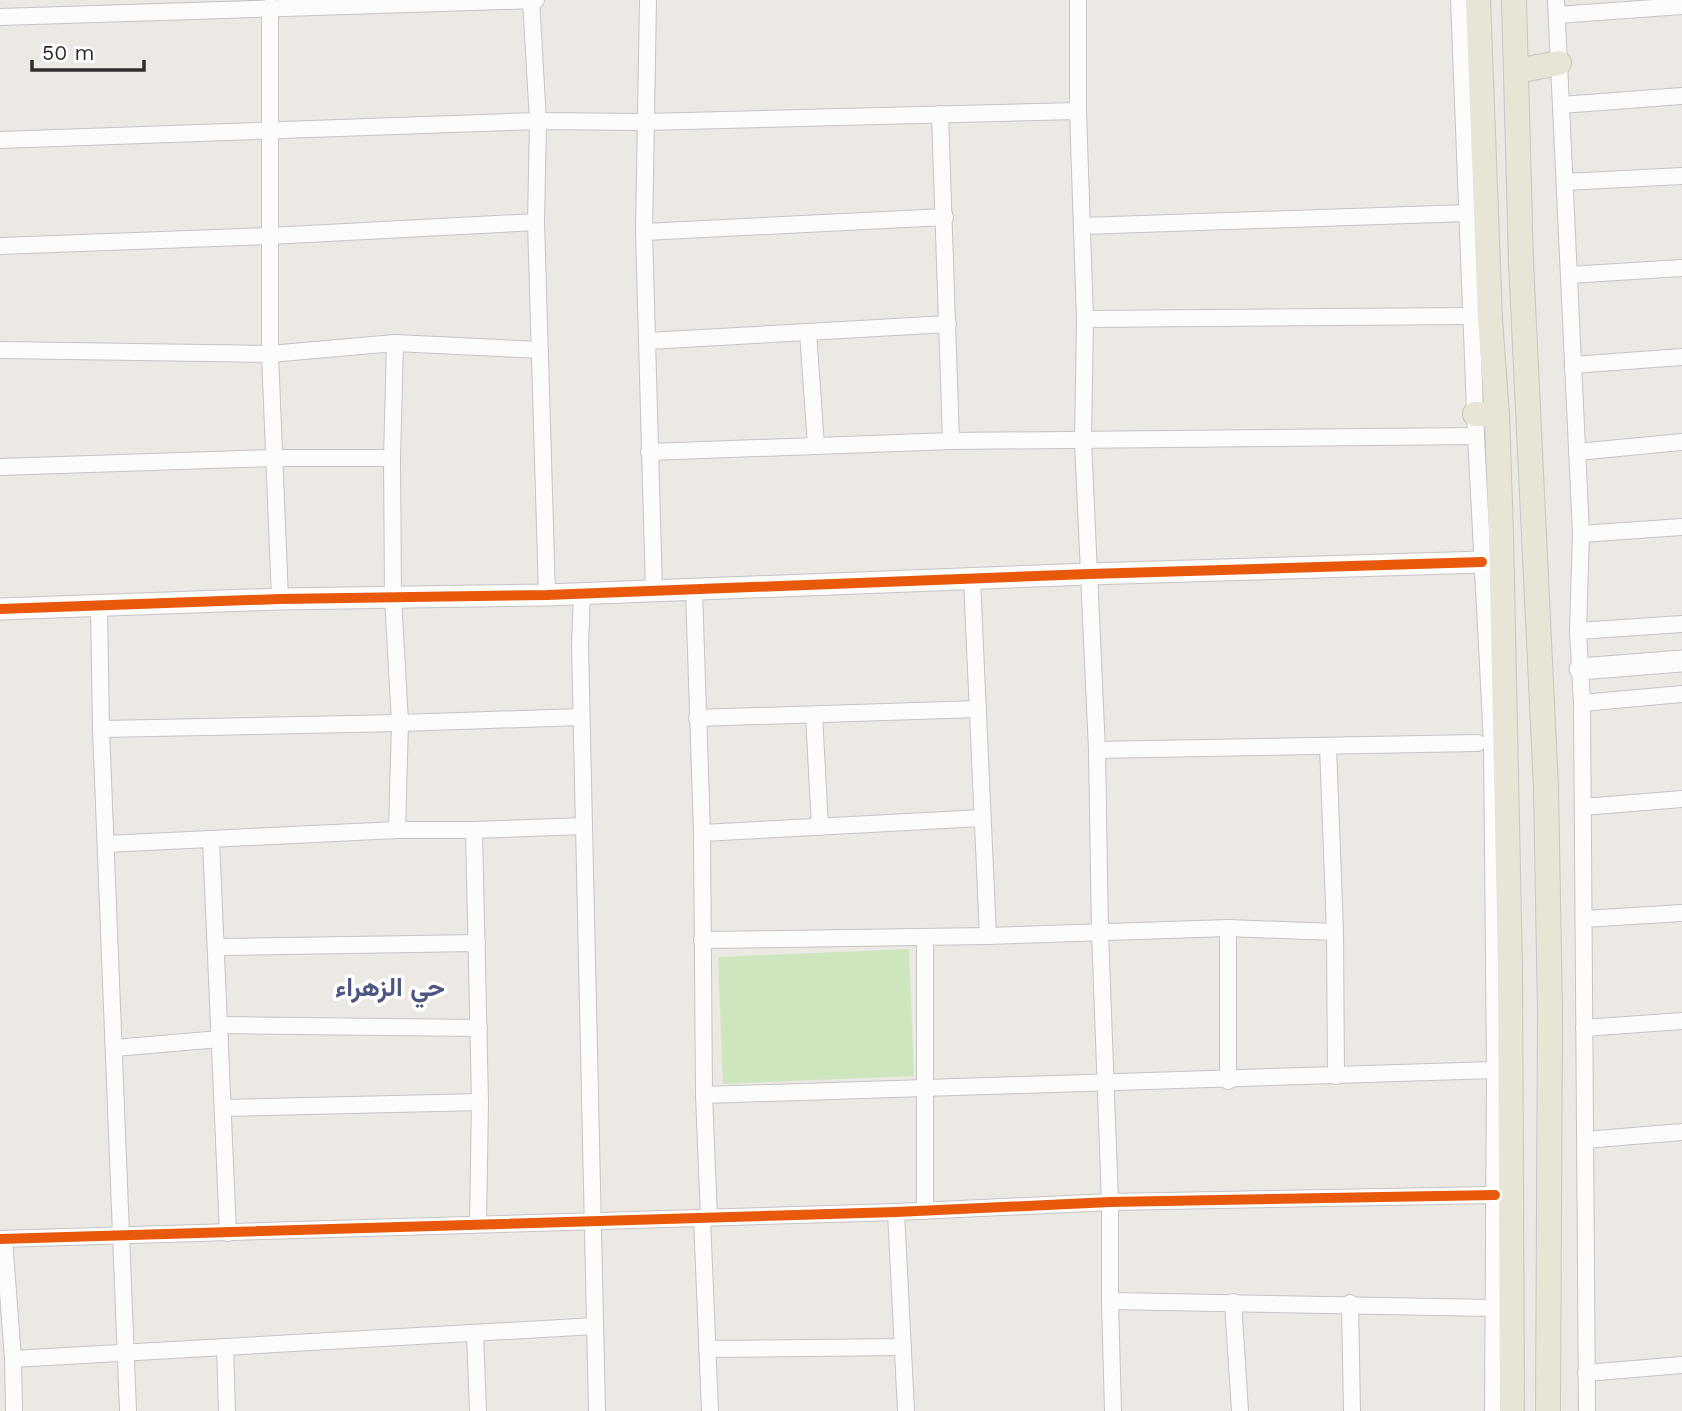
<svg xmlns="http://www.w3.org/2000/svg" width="1682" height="1411" font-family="'Work Sans',Vazirmatn,sans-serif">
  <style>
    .green { fill: #cee6be }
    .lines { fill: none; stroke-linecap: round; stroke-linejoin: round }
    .street-casing { stroke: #c5c4c5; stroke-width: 18 }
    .secondary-casing { stroke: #c5c4c5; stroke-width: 23 }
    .primary-casing { stroke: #c6c5c4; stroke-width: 26 }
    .street { stroke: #fcfcfb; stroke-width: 16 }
    .secondary { stroke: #fcfcfb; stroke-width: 21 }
    .primary { stroke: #e8e4d6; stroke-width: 24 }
    .cycleway-casing { stroke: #fff; stroke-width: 15 }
    .cycleway { stroke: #e8590c; stroke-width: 10 }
    .labels { text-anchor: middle; stroke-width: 7; stroke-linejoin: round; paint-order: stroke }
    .district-label { font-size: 26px; font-weight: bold; fill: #4d5680; stroke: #fff }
  </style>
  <rect width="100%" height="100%" fill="#ece8e4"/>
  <!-- green -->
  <path class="green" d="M909,949L914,1076L723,1084L718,957Z"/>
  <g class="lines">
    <defs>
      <g id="street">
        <path d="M531,0L538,121L536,222L547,595"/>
        <path d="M648,0L644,232L654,591"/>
        <path d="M1078,0V111L1085,319L1083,441L1097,750L1100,932L1110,1202V1301L1113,1411"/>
        <path d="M1459,0L1476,436L1492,742L1495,1070L1493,1411"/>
        <path d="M1556,0L1581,534L1578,631L1582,703L1587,1411"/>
        <path d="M270,7V354L280,599"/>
        <path d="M1557,15L1682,6"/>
        <path d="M0,17L536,0"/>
        <path d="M1561,105L1682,96"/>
        <path d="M940,114L951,441"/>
        <path d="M0,140L538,121L645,122L1078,111"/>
        <path d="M1565,182L1682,176"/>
        <path d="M1083,226L1467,213"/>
        <path d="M644,232L945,217"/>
        <path d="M0,246L270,236L536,222"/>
        <path d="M1569,275L1682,268"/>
        <path d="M1085,319L1471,316"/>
        <path d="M808,332L816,446"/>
        <path d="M648,341L948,324"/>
        <path d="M395,343L392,458L393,597L400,723L397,830"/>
        <path d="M0,350L270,354L395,343L540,350"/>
        <path d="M1573,365L1682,357"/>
        <path d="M649,452L951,441L1476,436"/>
        <path d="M1577,452L1682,442"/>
        <path d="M0,467L273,458H392"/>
        <path d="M1581,534L1682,527"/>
        <path d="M972,580L988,936"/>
        <path d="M694,590L702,833L704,1095L709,1218"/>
        <path d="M582,593L580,646L597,1411"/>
        <path d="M99,606L101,729L128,1411"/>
        <path d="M1578,631L1682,624"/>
        <path d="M1582,703L1682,694"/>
        <path d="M814,715L820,827"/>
        <path d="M697,718L978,709"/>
        <path d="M101,729L400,723L581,717"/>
        <path d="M1328,746L1335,932L1336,1076"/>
        <path d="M1097,750L1478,743"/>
        <path d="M1583,807L1682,799"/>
        <path d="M474,830L480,1102L478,1223"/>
        <path d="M702,833L982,818"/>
        <path d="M211,840L228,1233"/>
        <path d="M106,844L397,830H474L584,826"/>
        <path d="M1584,919L1682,913"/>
        <path d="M702,940L988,936L1228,928L1335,932"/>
        <path d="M216,947L477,943"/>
        <path d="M219,1025L479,1028"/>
        <path d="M1584,1028L1682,1021"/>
        <path d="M114,1048L220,1039"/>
        <path d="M1228,1081V928"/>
        <path d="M704,1095L1495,1070"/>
        <path d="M223,1108L480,1102"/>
        <path d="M1585,1140L1682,1132"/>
        <path d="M925,1211V937"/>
        <path d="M896,1212L906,1411"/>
        <path d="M702,1218L710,1411"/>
        <path d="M0,1239L896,1212L1110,1202L1495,1195"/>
        <path d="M4,1239L13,1359L14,1411"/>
        <path d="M1110,1301L1493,1308"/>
        <path d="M1233,1302L1240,1411"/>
        <path d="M1350,1303L1352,1411"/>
        <path d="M475,1333L478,1411"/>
        <path d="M225,1347L227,1411"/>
        <path d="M707,1349L902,1347"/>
        <path d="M13,1359L595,1326"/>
        <path d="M1586,1373L1682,1365"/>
      </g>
      <g id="secondary">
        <path d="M0,609L280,599L547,595L1089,574L1482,562"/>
        <path d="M1580,669L1682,661"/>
      </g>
      <g id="primary">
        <path d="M1478,0L1490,319L1497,415L1501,533L1510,968L1512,1411"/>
        <path d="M1514,0L1521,262L1546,788L1550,1013L1548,1411"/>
        <path d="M1516,71L1559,63"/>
        <path d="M1475,414L1497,415"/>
      </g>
    </defs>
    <!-- street casing -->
    <use href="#street" class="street-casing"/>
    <!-- secondary casing -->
    <use href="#secondary" class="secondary-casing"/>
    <!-- primary casing -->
    <use href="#primary" class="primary-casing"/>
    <!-- street -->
    <use href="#street" class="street"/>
    <!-- secondary -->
    <use href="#secondary" class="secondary"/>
    <!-- primary -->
    <use href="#primary" class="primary"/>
    <defs>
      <g id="cycleway">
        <path d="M0,609L280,599L547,595L1089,574L1482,562"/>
        <path d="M0,1239L896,1212L1110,1202L1495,1195"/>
      </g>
    </defs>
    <!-- cycleway casing -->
    <use href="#cycleway" class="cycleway-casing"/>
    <!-- cycleway -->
    <use href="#cycleway" class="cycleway"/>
  </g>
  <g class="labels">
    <!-- district labels -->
    <g class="district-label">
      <text x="390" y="996">حي الزهراء</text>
    </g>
  </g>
  <!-- scale -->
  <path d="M32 60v10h112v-10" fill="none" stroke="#2e2e2e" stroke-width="3.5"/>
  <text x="42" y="60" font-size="21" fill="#2e2e2e" stroke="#ffffff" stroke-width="5" paint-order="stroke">50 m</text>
</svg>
